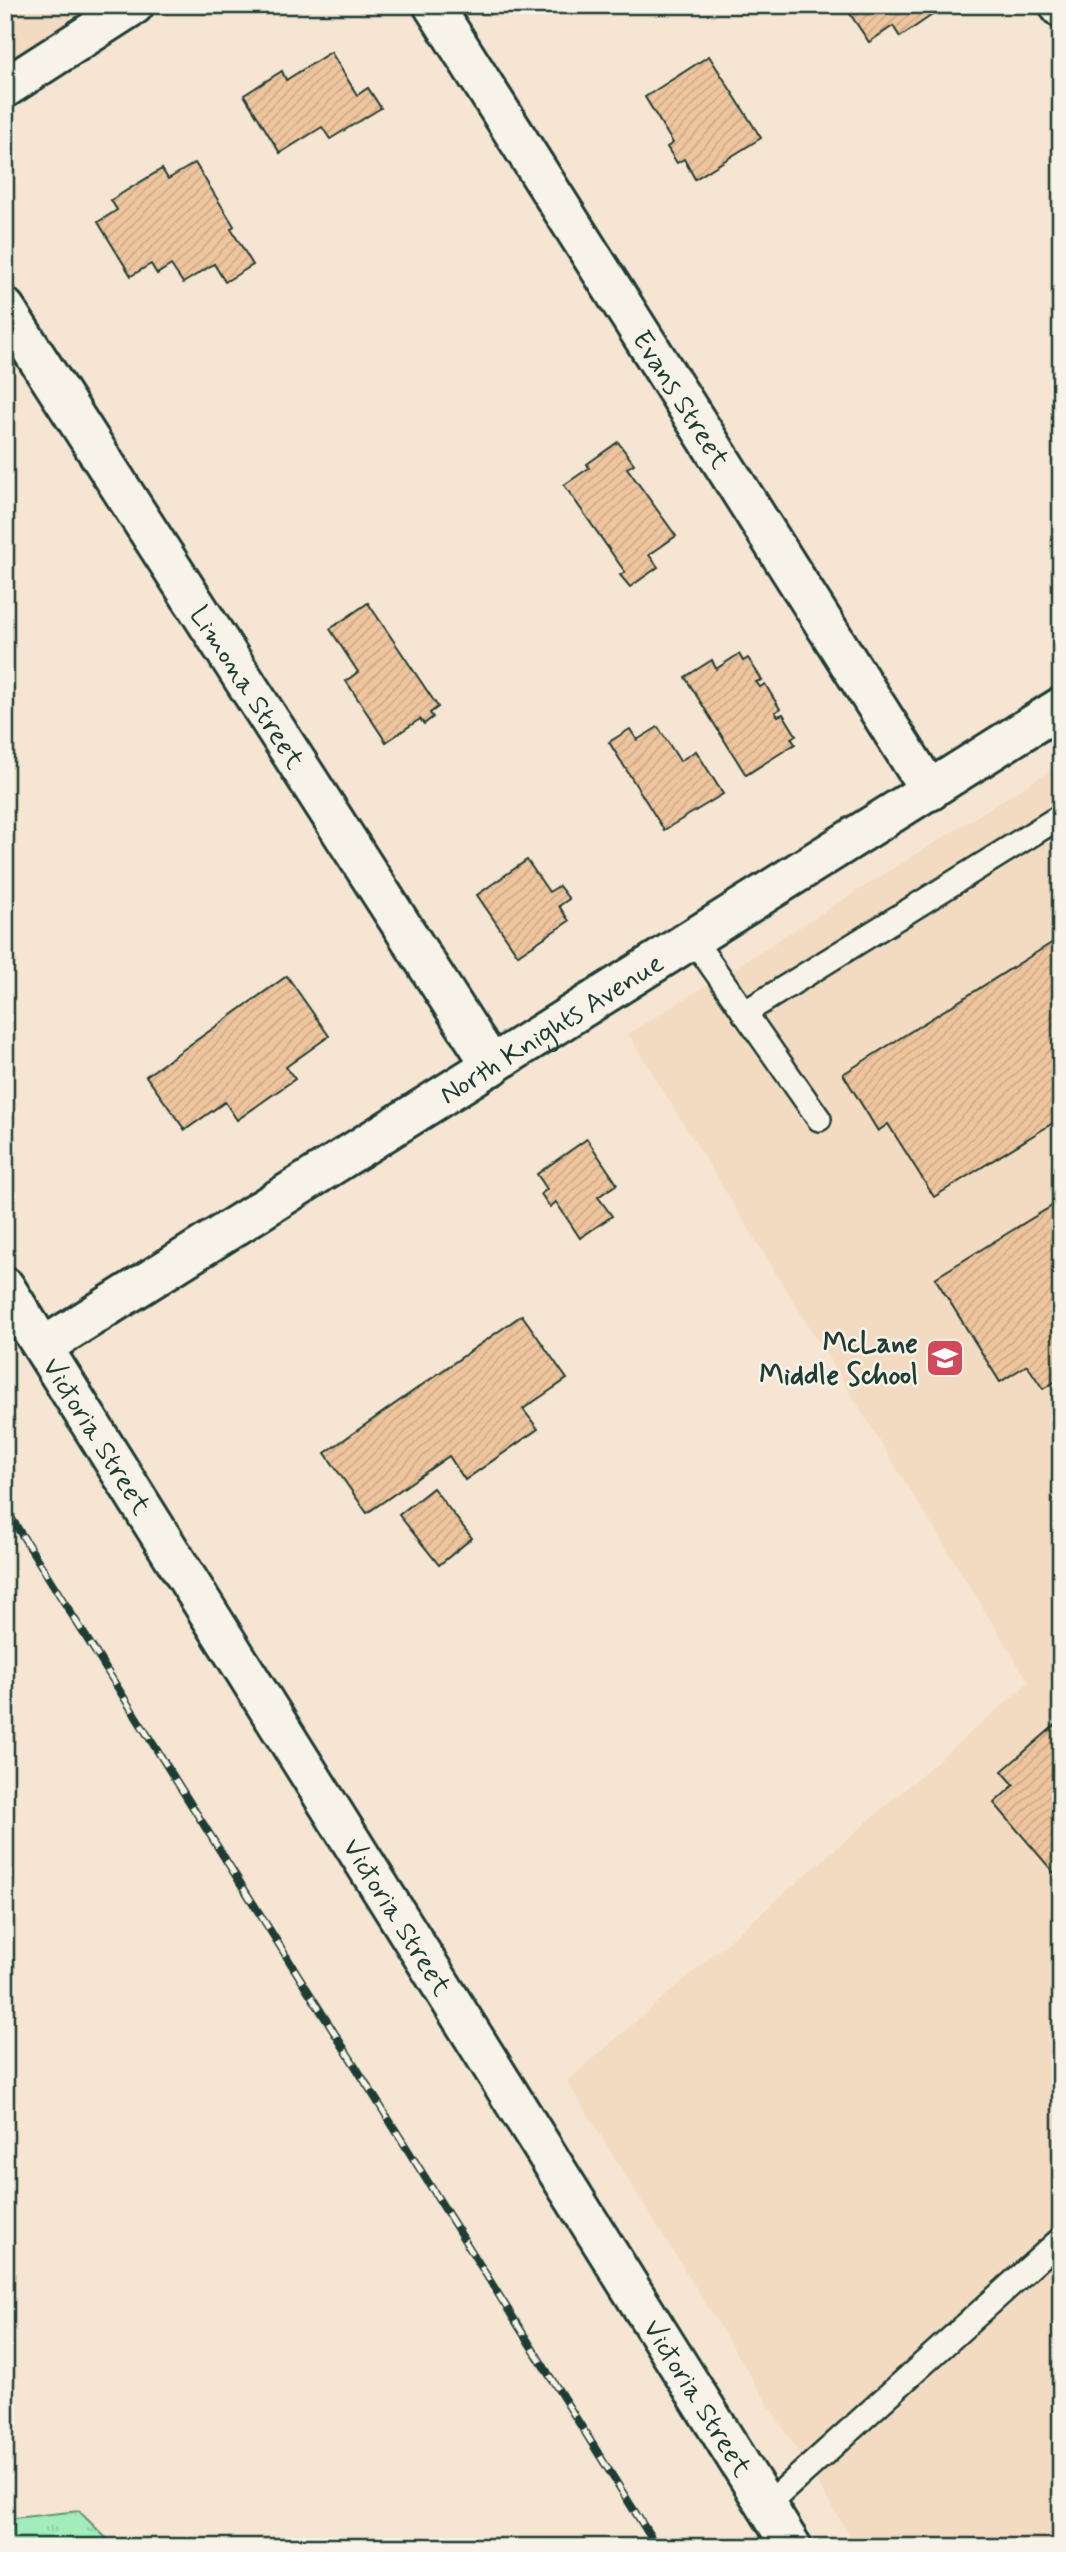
<svg xmlns="http://www.w3.org/2000/svg" width="1066" height="2552" font-family="Mynerve,sans-serif">
  <style>
    .built { fill: #f3dbc2 }
    .park { fill: url(#park-tufts); stroke: #619578; stroke-width: 2 }
    .building { fill: url(#building-hatch); stroke: #1f3d34; stroke-width: 2 }
    .lines { fill: none; stroke-linecap: round; stroke-linejoin: round }
    .service-casing { stroke: #1f3d34; stroke-width: 28 }
    .minor-casing { stroke: #1f3d34; stroke-width: 44 }
    .tertiary-casing { stroke: #1f3d34; stroke-width: 44 }
    .service { stroke: #f7f3e8; stroke-width: 23 }
    .minor { stroke: #f7f3e8; stroke-width: 38 }
    .tertiary { stroke: #f7f3e8; stroke-width: 38 }
    .rail-casing { stroke: #1f3d34; stroke-width: 8 }
    .rail { stroke: #f7f3e8; stroke-width: 5; stroke-dasharray: 16; stroke-linecap: butt }
    .labels { text-anchor: middle; stroke-width: 5; stroke-linejoin: round; paint-order: stroke }
    .street-label { font-size: 28px; fill: #1f3d34; stroke: #f7f3e8 }
    .poi-label { font-size: 28px; font-weight: bold; fill: #1f3d34; stroke: #f7f3e8; text-anchor: end }
  </style>
  <defs>
    <pattern id="park-tufts" width="24" height="20" patternUnits="userSpaceOnUse" patternTransform="scale(1.75)"><rect width="24" height="20" fill="#a3edbc"/><path d="M3 7l-1-3M5 7V3M7 7l1-3M15 17l-1-3M17 17v-4M19 17l1-3" fill="none" stroke="#8ccca2"/></pattern>
    <pattern id="building-hatch" width="6" height="6" patternUnits="userSpaceOnUse" patternTransform="scale(1.75)"><rect width="6" height="6" fill="#efc59e"/><path d="M-1 1l2-2M0 6l6-6M5 7l2-2" fill="none" stroke="#ccaa89"/></pattern>
  </defs>
  <rect width="100%" height="100%" fill="#f5e5d2"/>
  <filter id="ink" filterUnits="userSpaceOnUse"><feTurbulence type="fractalNoise" baseFrequency=".0143" numOctaves="2"/><feDisplacementMap in="SourceGraphic" scale="14" xChannelSelector="R" yChannelSelector="G"/><feConvolveMatrix kernelMatrix="1 2 1 2 8 2 1 2 1" color-interpolation-filters="sRGB"/></filter>
  <g filter="url(#ink)">
    <!-- built -->
    <g class="built">
      <path d="M5,5H94L5,63Z"/>
      <path d="M1061,764V2547H857L567,2081L1029,1682L628,1034Z"/>
    </g>
    <!-- park -->
    <path class="park" d="M79,2511L115,2547H5V2519Z"/>
    <!-- building -->
    <g class="building">
      <path d="M844,5H930L935,13L900,37L893,26L869,42Z"/>
      <path d="M331,52L357,95L368,88L381,108L330,139L322,127L280,153L244,95L282,71L286,80Z"/>
      <path d="M709,56L761,138L695,179L684,159L677,163L667,147L673,143L645,97Z"/>
      <path d="M195,163L234,226L231,229L253,265L225,282L214,264L183,283L171,265L157,274L151,264L131,276L98,222L117,210L111,200L162,169L168,179Z"/>
      <path d="M618,442L634,464L627,468L676,536L649,555L658,567L630,587L620,575L625,572L564,485L589,468L587,464Z"/>
      <path d="M368,603L438,707L430,713L433,717L424,724L420,719L386,742L346,681L358,672L330,629Z"/>
      <path d="M739,654L743,661L748,658L762,680L756,682L760,687L765,684L780,709L775,712L778,716L783,714L796,735L791,738L795,744L746,775L685,677L712,660L716,669Z"/>
      <path d="M658,727L680,761L696,751L723,794L664,830L609,742L630,729L637,740Z"/>
      <path d="M527,860L549,892L559,886L569,899L559,906L569,921L518,955L477,895Z"/>
      <path d="M1061,937V1118L934,1197L888,1124L878,1131L843,1074Z"/>
      <path d="M287,976L329,1036L286,1067L295,1079L237,1120L225,1102L185,1130L146,1076Z"/>
      <path d="M587,1139L617,1184L598,1197L612,1216L580,1238L556,1202L550,1207L541,1194L547,1189L537,1174Z"/>
      <path d="M1055,1204L1061,1213V1378L1043,1389L1027,1365L1000,1382L935,1278Z"/>
      <path d="M522,1315L567,1379L523,1409L538,1429L465,1480L449,1456L367,1513L325,1453Z"/>
      <path d="M433,1488L472,1538L439,1565L399,1515Z"/>
      <path d="M1061,1720V1881L994,1803L1014,1785L1002,1771Z"/>
    </g>
    <g class="lines">
      <defs>
        <g id="service">
          <path d="M693,939L819,1119"/>
          <path d="M744,1013L1061,816"/>
          <path d="M766,2506L1061,2239"/>
        </g>
        <g id="minor">
          <path id="s1" d="M433,5L930,791"/>
          <path d="M1059,5L1061,8"/>
          <path d="M5,88L134,5"/>
          <path id="s2" d="M5,308L492,1066"/>
          <path id="s3" d="M43,1347L1061,707"/>
        </g>
        <g id="tertiary">
          <path id="s4" d="M5,1287L792,2547"/>
        </g>
      </defs>
      <!-- service casing -->
      <use href="#service" class="service-casing"/>
      <!-- minor casing -->
      <use href="#minor" class="minor-casing"/>
      <!-- tertiary casing -->
      <use href="#tertiary" class="tertiary-casing"/>
      <!-- service -->
      <use href="#service" class="service"/>
      <!-- minor -->
      <use href="#minor" class="minor"/>
      <!-- tertiary -->
      <use href="#tertiary" class="tertiary"/>
      <defs>
        <path id="rail" d="M5,1508L657,2547"/>
      </defs>
      <!-- rail casing -->
      <use href="#rail" class="rail-casing"/>
      <!-- rail -->
      <use href="#rail" class="rail"/>
    </g>
  </g>
  <!-- icons -->
  <defs>
    <symbol id="school-square" viewBox="-11 -11 22 22"><rect x="-9" y="-9" width="18" height="18" rx="4" fill="#d1495b" stroke="#f7f3e8"/><path d="M0-5L7-2L0 1L-7-2ZM-4 1L0 2.5L4 1V4Q0 6-4 4Z" fill="#fff"/></symbol>
  </defs>
  <g fill-rule="evenodd">
    <use href="#school-square" x="923" y="1336" width="44" height="44"/>
  </g>
  <g class="labels">
    <!-- street labels -->
    <g class="street-label">
      <text dy="10" stroke="none"><textPath href="#s1" startOffset="466">Evans Street</textPath></text>
      <text dy="10" stroke="none"><textPath href="#s2" startOffset="450">Limona Street</textPath></text>
      <text dy="10" stroke="none"><textPath href="#s3" startOffset="600">North Knights Avenue</textPath></text>
      <text dy="10" stroke="none"><textPath href="#s4" startOffset="175">Victoria Street</textPath></text>
      <text dy="10" stroke="none"><textPath href="#s4" startOffset="742">Victoria Street</textPath></text>
      <text dy="10" stroke="none"><textPath href="#s4" startOffset="1309">Victoria Street</textPath></text>
    </g>
    <!-- poi labels -->
    <g class="poi-label">
      <text x="918" y="1352">McLane<tspan x="918" dy="32">Middle School</tspan></text>
    </g>
  </g>
  <!-- margin -->
  <rect width="1066" height="2552" fill="none" stroke="#f7f3e8" stroke-width="28"/>
  <rect x="14" y="14" width="1038" height="2524" fill="none" stroke="#1f3d34" stroke-width="2.5" filter="url(#ink)"/>
</svg>
